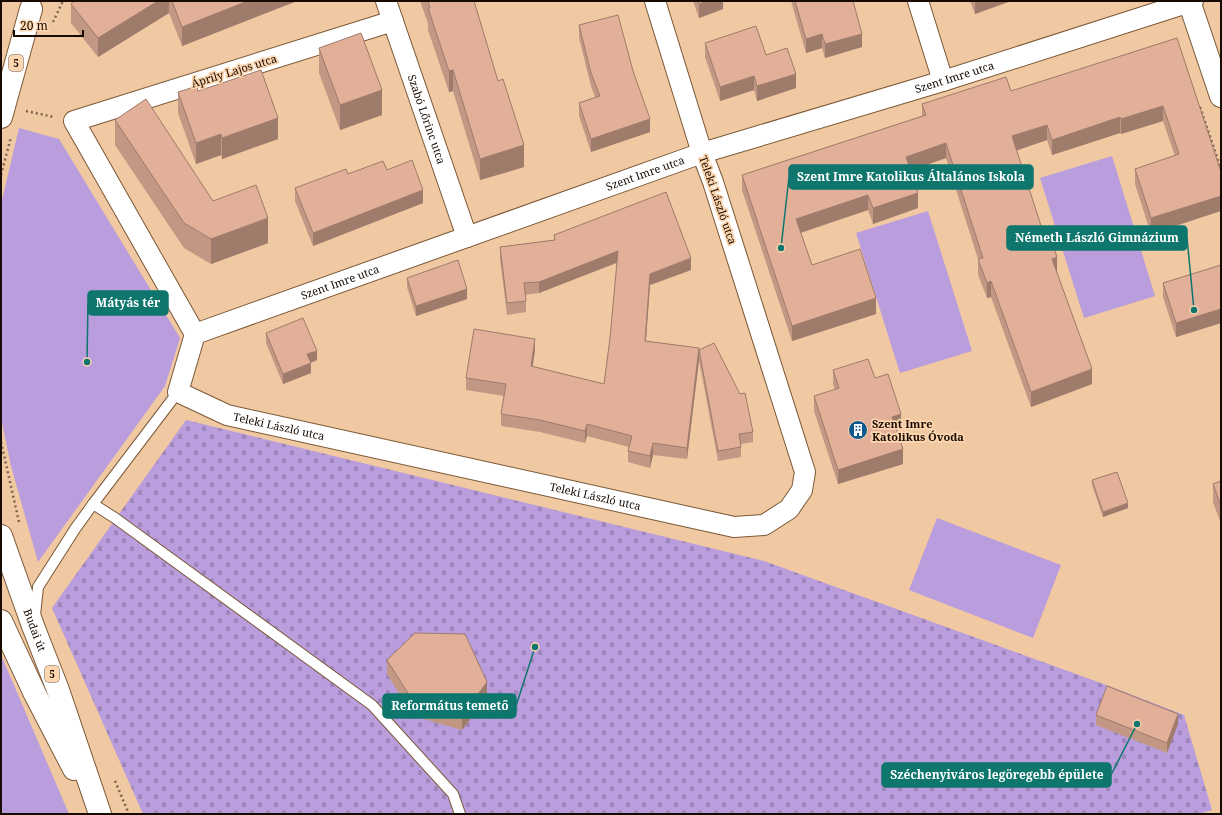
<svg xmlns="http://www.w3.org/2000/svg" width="1222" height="815" font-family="'Noto Serif',serif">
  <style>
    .green { fill: #b99ddc }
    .cemetery { fill: url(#cemetery-stones) }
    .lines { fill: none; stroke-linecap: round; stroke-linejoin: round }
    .lane-casing { stroke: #7b5836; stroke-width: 12 }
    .street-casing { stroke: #7b5836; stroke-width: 22 }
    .secondary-casing { stroke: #7b5836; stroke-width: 24 }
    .primary-casing { stroke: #7b5836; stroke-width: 24 }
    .path { stroke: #7d634c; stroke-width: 2.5; stroke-dasharray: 2 3; stroke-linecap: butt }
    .lane { stroke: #fff; stroke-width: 10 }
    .street { stroke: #fff; stroke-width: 20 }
    .secondary { stroke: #fff; stroke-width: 22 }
    .primary { stroke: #fff; stroke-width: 22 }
    .wall { fill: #c29784 }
    .shaded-wall { fill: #9e7b6b }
    .building { fill: #e2b099; stroke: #9e7b6b }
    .labels { text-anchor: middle; stroke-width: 3.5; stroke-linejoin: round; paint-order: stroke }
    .shield { fill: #fdd5af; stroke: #5c4735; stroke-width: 1 }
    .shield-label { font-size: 10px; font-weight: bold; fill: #170a01 }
    .street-label { font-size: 11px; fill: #170a01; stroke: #fdd5af }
    .poi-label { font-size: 11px; font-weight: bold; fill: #170a01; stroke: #fdd5af; text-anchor: start }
    .leader { fill: none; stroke: #0f766e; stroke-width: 1.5 }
    .callout-dot { fill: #0f766e; stroke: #fdd5af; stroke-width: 1.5 }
    .callout { fill: #0f766e; stroke: #0f766e; stroke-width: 1.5 }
    .callout-label { font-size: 12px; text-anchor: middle; font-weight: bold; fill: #fff }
  </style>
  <defs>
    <pattern id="cemetery-stones" width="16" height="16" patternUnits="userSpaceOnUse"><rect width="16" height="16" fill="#b99ddc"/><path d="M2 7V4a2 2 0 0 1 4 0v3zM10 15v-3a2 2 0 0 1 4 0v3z" fill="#9e86bb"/></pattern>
  </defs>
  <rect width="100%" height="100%" fill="#f0c8a2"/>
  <!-- green -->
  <g class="green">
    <path d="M19,128L59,139L180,338L165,386L38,562L11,466L1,418V204Z"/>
    <path d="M1112,156L1155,296L1084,318L1040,178Z"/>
    <path d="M928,211L972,351L900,373L856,233Z"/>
    <path d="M937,518L1061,565L1033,638L909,590Z"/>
    <path d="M1,655L69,814H1Z"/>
  </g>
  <!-- cemetery -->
  <path class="cemetery" d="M186,420L764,561L1109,686L1184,715L1212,810L1202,813V814H143L52,608Z"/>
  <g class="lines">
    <defs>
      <g id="lane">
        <path d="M93,504L115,518L372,705L453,794L460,814"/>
        <path d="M35,615L38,587L75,529L93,504L178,392"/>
      </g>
      <g id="street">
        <path id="s1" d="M386,1L467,237"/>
        <path d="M918,1L943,81"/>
        <path id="s2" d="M393,21L74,121L195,334L178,392L227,415L734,527L764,525L789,509L802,490L805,472L713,182L702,153L655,1"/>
        <path id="s3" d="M195,334L702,153L943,81L1193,1"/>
      </g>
      <path id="secondary" d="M1189,1L1221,96"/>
      <g id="primary">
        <path d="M1,117L31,9"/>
        <path id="s4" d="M1,536L33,626L58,690L100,814"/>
        <path d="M1,621L35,694L74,769"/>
      </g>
    </defs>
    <!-- lane casing -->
    <use href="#lane" class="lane-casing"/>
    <!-- street casing -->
    <use href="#street" class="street-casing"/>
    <!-- secondary casing -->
    <use href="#secondary" class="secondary-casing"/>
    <!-- primary casing -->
    <use href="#primary" class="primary-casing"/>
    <!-- path -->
    <g class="path">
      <path d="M53,22L63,1"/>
      <path d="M1200,107L1221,169"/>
      <path d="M26,111L54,117"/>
      <path d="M1,175L11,137"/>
      <path d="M1,442L19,522"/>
      <path d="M115,781L129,814"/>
    </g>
    <!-- lane -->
    <use href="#lane" class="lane"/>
    <!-- street -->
    <use href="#street" class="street"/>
    <!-- secondary -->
    <use href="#secondary" class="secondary"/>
    <!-- primary -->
    <use href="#primary" class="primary"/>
  </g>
  <!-- wall -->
  <g class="wall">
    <path d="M75,1H297L182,46L169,13L98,57L71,23V4Z"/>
    <path d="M420,1H474L524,167L480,180L453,91L449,92L428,30V23Z"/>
    <path d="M693,1H723V9L699,18Z"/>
    <path d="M791,1H853L862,47L825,58L822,48L806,53Z"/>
    <path d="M970,1H1011L975,14Z"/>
    <path d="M579,25L650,132L591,152L579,116V103L595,97L591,86L579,38Z"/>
    <path d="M1177,38L1221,172L1151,234L1135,184V169L1175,156L1163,121L1121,134L1120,133L1052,155L1047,140L1016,150L1044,235L1057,272L1092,384L1031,407L991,297L987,298L978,275V259L946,158L911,170L918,208L873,224L868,210L801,233L812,265L876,314L792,341L742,190V175L922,116V104L1011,91Z"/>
    <path d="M705,43L766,55L796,88L757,101L754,90L720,101L705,57Z"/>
    <path d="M319,48L382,115L340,130L319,73Z"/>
    <path d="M198,91L278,139L222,159L221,155L196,164L178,113V92Z"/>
    <path d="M115,120L213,201L268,243L211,264L184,248L115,145Z"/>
    <path d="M387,170L423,203L313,246L295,201V188L348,174Z"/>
    <path d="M554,235L691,270L650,285L646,341L699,360L687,459L653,455L650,468L628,462V451L629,447L587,436L585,443L540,432L501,426V414L504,396L466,390V378L535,350L532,367L604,384L610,338L617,263L539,293L525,295L526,301V312L507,315L500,259V247L554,240Z"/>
    <path d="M1221,265V323L1176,337L1163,297V283Z"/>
    <path d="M407,278L467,299L416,316L407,287Z"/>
    <path d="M266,333L317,360L311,363V373L283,384L266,343Z"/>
    <path d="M699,350L740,394L753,432V442L741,444V457L718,461L699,360Z"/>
    <path d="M833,370L875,378L901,428L896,430L903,464L838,484L814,411V396L835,390L833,384Z"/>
    <path d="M1092,480L1128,508L1103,517L1092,485Z"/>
    <path d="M1221,481V524L1213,502V484Z"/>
    <path d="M1221,591V612L1220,610V592Z"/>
    <path d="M387,660L487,697L462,730L413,716L387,674Z"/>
    <path d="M1096,715L1178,724L1167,753L1096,725Z"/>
  </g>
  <!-- shaded-wall -->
  <g class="shaded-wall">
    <path d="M158,1H169V13L98,57V38Z"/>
    <path d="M248,1H297L182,46V27Z"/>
    <path d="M707,1H723V9L699,18V4Z"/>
    <path d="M975,1H1011L975,14Z"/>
    <path d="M822,34V48L806,53V39Z"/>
    <path d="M862,34V47L825,58V44Z"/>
    <path d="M453,70V91L449,92V71Z"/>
    <path d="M796,74V88L757,101V86Z"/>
    <path d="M754,76V90L720,101V87Z"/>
    <path d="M382,90V115L340,130V105Z"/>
    <path d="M1163,106V121L1121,134V119Z"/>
    <path d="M1120,117V133L1052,155V140Z"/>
    <path d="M278,118V139L222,159V138Z"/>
    <path d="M650,119V132L591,152V139Z"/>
    <path d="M1047,125V140L1012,152V136Z"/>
    <path d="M221,134V155L196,164V143Z"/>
    <path d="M946,143V158L906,172V157Z"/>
    <path d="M524,145V167L480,180V159Z"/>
    <path d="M423,190V203L313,246V233Z"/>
    <path d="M918,193V208L873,224V208Z"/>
    <path d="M868,195V210L796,234V219Z"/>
    <path d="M1221,196V211L1151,234V218Z"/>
    <path d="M268,218V243L211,264V239Z"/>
    <path d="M618,251V262L539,293V282Z"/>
    <path d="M1057,257V272L1052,274V259Z"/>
    <path d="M691,258V270L650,285L645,352V341L650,274Z"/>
    <path d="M991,281V297L987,298V283Z"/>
    <path d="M467,289V299L416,316V306Z"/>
    <path d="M876,298V314L792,341V326Z"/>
    <path d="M1221,309V323L1176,337V323Z"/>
    <path d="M535,339V350L531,378V366Z"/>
    <path d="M699,348V360L687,459V448Z"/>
    <path d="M317,351V360L307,364V354Z"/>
    <path d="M311,363V373L283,384V374Z"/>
    <path d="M1092,369V384L1031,407V392Z"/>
    <path d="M901,414V428L892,431V417Z"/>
    <path d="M587,424V436L585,443V431Z"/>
    <path d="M653,443V455L650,468V456Z"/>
    <path d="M903,449V464L838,484V470Z"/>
    <path d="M1128,503V508L1103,517V512Z"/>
    <path d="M487,682V697L462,730V716Z"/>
    <path d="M1178,714V724L1167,753V743Z"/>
  </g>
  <!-- building -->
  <g class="building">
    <path d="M75,1H158L98,38L71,4Z"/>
    <path d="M172,1H248L182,27Z"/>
    <path d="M428,1H474L498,81L503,79L524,145L480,159L453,70L449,71L428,8H430Z"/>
    <path d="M698,1H707L699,4Z"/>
    <path d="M795,1H853L862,34L825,44L822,34L806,39Z"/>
    <path d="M618,15L633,71L650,119L591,139L579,103L600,96L591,73L579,25Z"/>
    <path d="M756,26L766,55L787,48L796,74L757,86L754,76L720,87L705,43Z"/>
    <path d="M361,33L382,90L340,105L319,48Z"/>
    <path d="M1177,38L1221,172V196L1151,218L1135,169L1179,154L1163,106L1121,119L1120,117L1052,140L1047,125L1012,136L1044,235L1049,234L1057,257L1052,259L1092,369L1031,392L991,281L987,283L978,259L983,258L946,143L906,157L918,193L873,208L868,195L796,219L812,265L860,249L876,298L792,326L742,175L926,115L922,104L1006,77L1011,91Z"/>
    <path d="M261,70L278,118L222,138L221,134L196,143L178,92L197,86L198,91Z"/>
    <path d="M146,99L213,201L256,185L268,218L211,239L184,223L115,120Z"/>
    <path d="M412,160L423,190L313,233L295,188L346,169L348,174L383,161L387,170Z"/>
    <path d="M666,192L691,258L650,274L645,341L699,348L687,448L653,443L650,456L628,451L632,436L587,424L585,431L540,420L501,414L506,384L466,378L474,329L535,339L531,366L604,384L610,338L618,251L539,282L524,283L526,301L507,303L500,247L555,240L554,235Z"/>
    <path d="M458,260L467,289L416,306L407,278Z"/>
    <path d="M1221,265V309L1176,323L1163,283Z"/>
    <path d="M303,318L317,351L307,354L311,363L283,374L266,333Z"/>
    <path d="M714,343L740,394L745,393L753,432L739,434L741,447L718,451L699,350Z"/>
    <path d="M868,359L875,378L888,374L901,414L892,417L903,449L838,470L814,396L839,388L833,370Z"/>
    <path d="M1117,472L1128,503L1103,512L1092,480Z"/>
    <path d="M1221,481V506L1213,484Z"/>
    <path d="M415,633L465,634L487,682L462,716L413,701L387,660Z"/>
    <path d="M1107,686L1178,714L1167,743L1096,715Z"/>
  </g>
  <!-- icons -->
  <defs>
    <symbol id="building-disc" viewBox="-11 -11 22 22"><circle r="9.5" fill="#0d5b8e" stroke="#fdd5af"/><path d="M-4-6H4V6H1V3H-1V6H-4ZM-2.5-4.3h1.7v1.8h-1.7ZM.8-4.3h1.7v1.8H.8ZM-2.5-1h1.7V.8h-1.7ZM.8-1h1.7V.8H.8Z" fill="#fff"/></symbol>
  </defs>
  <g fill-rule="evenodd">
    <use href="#building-disc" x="847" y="419" width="22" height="22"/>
  </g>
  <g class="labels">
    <!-- shield labels -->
    <g class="shield">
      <rect x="9" y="55" width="14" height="16" rx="3"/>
      <rect x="45" y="666" width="14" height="16" rx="3"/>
    </g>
    <g class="shield-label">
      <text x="16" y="67">5</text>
      <text x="52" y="678">5</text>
    </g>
    <!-- street labels -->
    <g class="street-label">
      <text transform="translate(234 71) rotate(-17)" y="4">Áprily Lajos utca</text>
      <text dy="4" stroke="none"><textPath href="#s3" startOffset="802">Szent Imre utca</textPath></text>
      <text dy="4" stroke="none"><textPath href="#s1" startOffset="125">Szabó Lőrinc utca</textPath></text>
      <text dy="4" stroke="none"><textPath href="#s3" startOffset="478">Szent Imre utca</textPath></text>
      <text transform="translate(718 200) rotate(71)" y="4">Teleki László utca</text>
      <text dy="4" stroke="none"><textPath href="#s3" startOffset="154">Szent Imre utca</textPath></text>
      <text dy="4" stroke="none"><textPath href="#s2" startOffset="747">Teleki László utca</textPath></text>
      <text dy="4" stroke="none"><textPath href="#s2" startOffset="1071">Teleki László utca</textPath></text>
      <text dy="4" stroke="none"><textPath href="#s4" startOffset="100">Budai út</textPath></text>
    </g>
    <!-- poi labels -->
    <g class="poi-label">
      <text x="872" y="428">Szent Imre<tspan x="872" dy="13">Katolikus Óvoda</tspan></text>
    </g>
  </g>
  <!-- callouts -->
  <path class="leader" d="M781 248L789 177M1194 310L1187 238M87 362L88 303M535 647L516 706M1137 724L1111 775"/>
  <g class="callout-dot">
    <circle cx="781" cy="248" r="4"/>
    <circle cx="1194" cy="310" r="4"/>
    <circle cx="87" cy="362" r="4"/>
    <circle cx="535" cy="647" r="4"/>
    <circle cx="1137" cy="724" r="4"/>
  </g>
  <g class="callout">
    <rect x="789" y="165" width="244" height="24" rx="4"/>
    <rect x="1007" y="226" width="180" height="24" rx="4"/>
    <rect x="88" y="291" width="80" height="24" rx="4"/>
    <rect x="383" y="694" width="133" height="24" rx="4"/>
    <rect x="882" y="763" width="229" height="24" rx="4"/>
  </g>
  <g class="callout-label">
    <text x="911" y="181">Szent Imre Katolikus Általános Iskola</text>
    <text x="1097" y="242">Németh László Gimnázium</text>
    <text x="128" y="307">Mátyás tér</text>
    <text x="450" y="710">Református temető</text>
    <text x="997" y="779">Széchenyiváros legöregebb épülete</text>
  </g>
  <!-- border -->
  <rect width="1222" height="815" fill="none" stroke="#170a01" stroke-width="4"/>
  <!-- scale -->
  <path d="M14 30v6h69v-6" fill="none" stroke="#170a01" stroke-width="2"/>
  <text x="20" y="30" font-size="12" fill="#170a01" stroke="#fdd5af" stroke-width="3" paint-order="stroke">20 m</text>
</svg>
